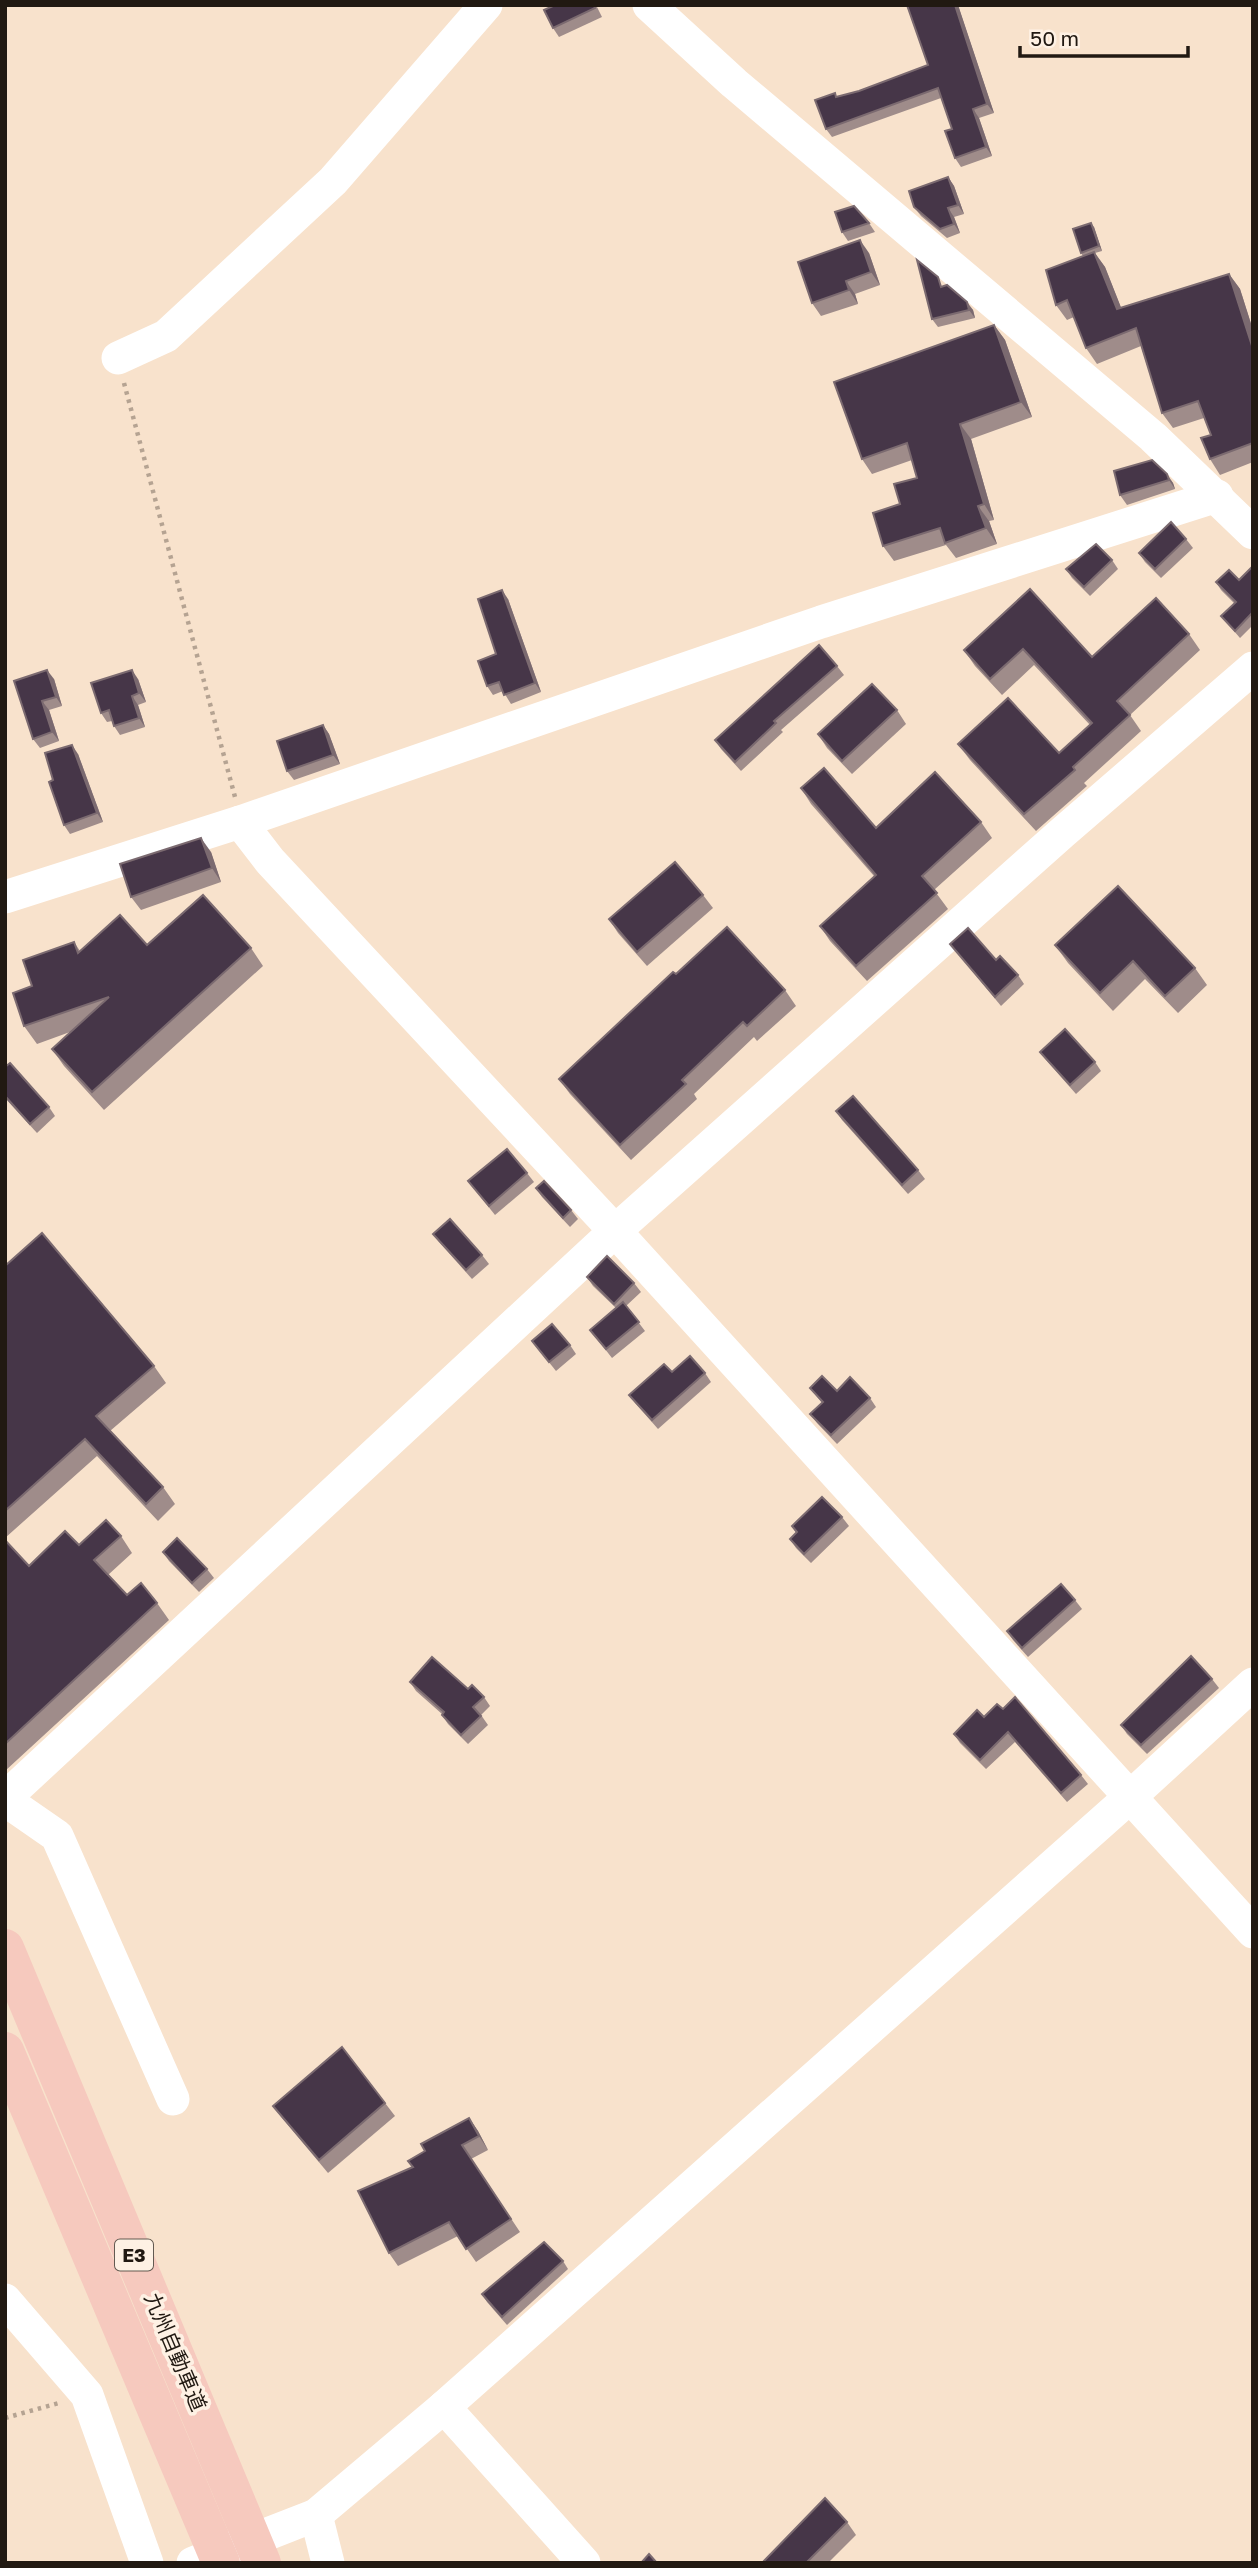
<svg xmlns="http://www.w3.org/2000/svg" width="1258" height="2568" font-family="'Golos Text','Noto Sans JP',sans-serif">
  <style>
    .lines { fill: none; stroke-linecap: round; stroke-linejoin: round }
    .path { stroke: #b5a392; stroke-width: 4.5; stroke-dasharray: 3.5 5; stroke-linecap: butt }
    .minor { stroke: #fff; stroke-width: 33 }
    .highway { stroke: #f6c9be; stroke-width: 38 }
    .wall { fill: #9f8c8a }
    .shaded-wall { fill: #7b6a70 }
    .building { fill: #463648; stroke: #7b6a70; stroke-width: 2 }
    .labels { text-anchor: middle; stroke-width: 7; stroke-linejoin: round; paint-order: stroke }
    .shield { fill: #fef1e4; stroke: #635a51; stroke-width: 2 }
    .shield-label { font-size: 19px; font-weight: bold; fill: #211912 }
    .street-label { font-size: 21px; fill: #211912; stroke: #fef1e4 }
  </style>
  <rect width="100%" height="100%" fill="#f8e2cc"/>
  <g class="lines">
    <!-- path -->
    <g class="path">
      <path d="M124,383L235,797"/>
      <path d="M5,2418L59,2403"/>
    </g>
    <!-- minor -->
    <g class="minor">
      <path d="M649,5L734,83L1153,437L1253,533"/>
      <path d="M118,358L166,336L333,181L486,5"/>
      <path d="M240,822L270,861L615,1231L1253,1932"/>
      <path d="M5,897L240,822L821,622L1217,496"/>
      <path d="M5,1798L615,1231L1062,833L1253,668"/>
      <path d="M5,1800L57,1836L173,2099"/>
      <path d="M5,2300L87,2395L147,2563"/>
      <path d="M444,2407L584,2563"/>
      <path d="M316,2515L328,2563"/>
      <path d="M193,2563L316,2515L444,2407L1130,1797L1253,1684"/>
    </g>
    <!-- highway -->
    <g class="highway">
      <path d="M5,1948L262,2563"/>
      <path d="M5,2051L221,2563"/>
    </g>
  </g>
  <!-- wall -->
  <g class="wall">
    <path d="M555,5H596L602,17L559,37L553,28Z"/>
    <path d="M907,5H958L994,113L979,118L992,156L961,167L955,158L952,129L941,98L832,137L826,129L837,97L859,91L928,65Z"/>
    <path d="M948,177L954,186L964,214L954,217L960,233L947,238L921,216L914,207Z"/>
    <path d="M869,223L875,232L848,241L842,232Z"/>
    <path d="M1094,227L1102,251L1095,253L1105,267L1121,308L1229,274L1240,289L1253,330V462L1220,475L1210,459L1211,435L1204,418L1173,428L1162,413L1141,346L1097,364L1086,348L1074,317L1067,320L1056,305L1083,256L1081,253Z"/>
    <path d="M869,253L880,285L855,294L858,304L821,316L812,303Z"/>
    <path d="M944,286L973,310L975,318L938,327L932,319Z"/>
    <path d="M994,325L1005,340L1032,417L971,439L994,520L989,521L997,544L956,558L946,545L894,561L883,546L917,478L912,460L872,474L862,459Z"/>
    <path d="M1152,460L1173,483L1175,489L1127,505L1120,495Z"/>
    <path d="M1186,539L1193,548L1161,578L1145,562L1139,553Z"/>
    <path d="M1112,560L1118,569L1090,596L1072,578L1066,569Z"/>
    <path d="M1253,566V625L1240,638L1221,616L1235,604L1221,590L1216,582L1239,580Z"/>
    <path d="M1030,589L1092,657L1189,634L1200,650L1130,715L1141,731L1084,783L1087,786L1036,831L970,760L958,744L1059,753L1090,725L1034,665L1002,695L975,666L964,650Z"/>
    <path d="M508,599L541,692L511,704L503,691L493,695L487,686L496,654Z"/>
    <path d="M837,666L844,675L781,730L783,732L741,771L721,749L715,740Z"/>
    <path d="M54,679L62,706L49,710L59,741L40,748L33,739L14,681Z"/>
    <path d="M138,679L146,702L138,705L145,727L120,735L114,726L112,721L107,722L101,713Z"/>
    <path d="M897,710L906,724L852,774L827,748L818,734Z"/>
    <path d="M323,725L329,734L340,764L294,780L287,771Z"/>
    <path d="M78,754L103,822L70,834L64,825L53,780Z"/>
    <path d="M801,788L876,828L981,822L992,838L934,890L948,909L867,981L830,941L820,926L874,876L811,804Z"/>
    <path d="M211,852L221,882L141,910L131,897Z"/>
    <path d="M703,895L713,908L647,966L618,933L609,919Z"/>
    <path d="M74,942L80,951L147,945L251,948L263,966L104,1110L64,1066L52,1049L70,1032L37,1044L24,1026L32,986Z"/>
    <path d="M950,944L996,960L1018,975L1024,984L1001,1006Z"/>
    <path d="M1055,945L1195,968L1207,985L1178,1013L1145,979L1113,1011L1068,963Z"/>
    <path d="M676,974L785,990L796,1006L757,1041L754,1037L694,1094L697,1099L631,1160L570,1094L559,1079Z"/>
    <path d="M1040,1052L1095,1062L1101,1071L1076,1094L1047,1061Z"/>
    <path d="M5,1067L49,1107L55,1116L37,1133L5,1098Z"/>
    <path d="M836,1111L918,1170L925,1179L908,1194L842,1120Z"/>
    <path d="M527,1173L534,1182L495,1215L468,1181Z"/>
    <path d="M536,1188L571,1210L578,1219L570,1227L542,1197Z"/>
    <path d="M433,1234L482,1255L489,1264L472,1279L440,1243Z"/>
    <path d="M5,1266L154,1366L166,1383L110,1431L163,1487L175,1504L158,1521L97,1456L5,1538Z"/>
    <path d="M587,1277L634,1283L641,1292L626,1306L645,1331L612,1358L590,1330L616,1308L593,1286Z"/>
    <path d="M532,1341L570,1345L576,1354L556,1371Z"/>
    <path d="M672,1372L705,1373L711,1382L658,1429L636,1404L629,1395Z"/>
    <path d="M810,1388L837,1391L870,1398L876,1407L837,1444L817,1423L810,1414L822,1403Z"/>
    <path d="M842,1517L849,1526L811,1563L796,1548L790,1539L796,1533L792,1526Z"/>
    <path d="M121,1536L132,1553L108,1575L127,1595L157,1603L169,1620L5,1771V1540L29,1566L79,1545Z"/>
    <path d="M163,1552L207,1569L214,1578L199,1592L169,1561Z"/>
    <path d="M1075,1600L1082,1609L1028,1657L1013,1640L1007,1631Z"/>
    <path d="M1212,1679L1219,1688L1147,1754L1127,1734L1121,1725Z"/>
    <path d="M410,1682L468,1689L484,1697L490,1706L481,1715L488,1725L468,1744L448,1724L442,1715V1714L416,1691Z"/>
    <path d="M1003,1709L1081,1775L1088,1784L1067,1802L1015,1742L986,1769L960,1743L954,1734L984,1717Z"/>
    <path d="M385,2103L395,2116L328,2173L283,2119L273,2106Z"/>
    <path d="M469,2118L478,2131L488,2150L471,2159L520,2232L476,2262L458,2236L398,2266L389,2253L413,2167L425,2151Z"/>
    <path d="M563,2261L568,2269L507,2325L487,2302L482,2294Z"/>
    <path d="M847,2522L856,2535L828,2563H762Z"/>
  </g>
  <!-- shaded-wall -->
  <g class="shaded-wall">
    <path d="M955,5H958L994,113L987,104Z"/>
    <path d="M973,109L979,118L992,156L986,147Z"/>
    <path d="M948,177L954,186L964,214L958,205Z"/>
    <path d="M948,208L954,217L960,233L954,224Z"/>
    <path d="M1091,223L1094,227L1102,251L1099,246Z"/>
    <path d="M860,240L869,253L880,285L871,272Z"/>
    <path d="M1094,252L1105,267L1128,325L1117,309Z"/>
    <path d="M1229,274L1240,289L1253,330V349Z"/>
    <path d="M846,281L855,294L858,304L849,290Z"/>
    <path d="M967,302L973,310L975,318L969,310Z"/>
    <path d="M994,325L1005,340L1032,417L1021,402Z"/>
    <path d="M960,424L971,439L994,520L984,504Z"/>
    <path d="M1167,474L1173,483L1175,489L1169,480Z"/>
    <path d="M978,506L989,521L997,544L986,528Z"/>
    <path d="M502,590L508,599L541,692L535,683Z"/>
    <path d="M47,670L54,679L62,706L56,697Z"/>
    <path d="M132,670L138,679L146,702L139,693Z"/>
    <path d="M132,696L138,705L145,727L139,718Z"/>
    <path d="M42,701L49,710L59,741L52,732Z"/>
    <path d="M323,725L329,734L340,764L333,755Z"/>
    <path d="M72,745L78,754L103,822L97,813Z"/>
    <path d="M201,838L211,852L221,882L212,868Z"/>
    <path d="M469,2118L478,2131L488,2150L479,2136Z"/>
  </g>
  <!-- building -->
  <g class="building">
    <path d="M555,5H594L595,8L553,28L544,10Z"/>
    <path d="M907,5H955L987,104L973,109L986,147L955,158L945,131L952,129L938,88L826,129L815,100L835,93L836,97L859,91L928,65Z"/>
    <path d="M948,177L958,205L948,208L954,224L940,229L914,207L909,191Z"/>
    <path d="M854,206L869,223L842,232L835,212Z"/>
    <path d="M1091,223L1099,246L1081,253L1073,229Z"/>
    <path d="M860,240L871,272L846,281L849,290L812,303L798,262Z"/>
    <path d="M1094,252L1117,309L1229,274L1253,349V443L1210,459L1201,438L1211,435L1198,401L1162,413L1136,328L1086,348L1067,300L1056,305L1046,270Z"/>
    <path d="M917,260L938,277L941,287L947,285L967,302L969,310L932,319Z"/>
    <path d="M994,325L1021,402L960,424L984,504L978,506L986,528L945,543L940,528L883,546L873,513L900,504L894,484L917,478L907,443L862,459L834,382Z"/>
    <path d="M1152,460L1167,474L1169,480L1120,495L1114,471Z"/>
    <path d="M1171,522L1186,539L1155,569L1139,553Z"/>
    <path d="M1096,544L1112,560L1084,587L1066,569Z"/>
    <path d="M1253,566V612L1235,631L1221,616L1236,602L1216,582L1229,570L1239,580Z"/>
    <path d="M1030,589L1092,657L1156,598L1189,634L1117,701L1130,715L1073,767L1075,770L1024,814L958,744L1008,698L1059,753L1092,723L1023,649L990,679L964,650Z"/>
    <path d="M502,590L535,683L504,695L499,682L487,686L478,661L496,654L478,599Z"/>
    <path d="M819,645L837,666L774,721L776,723L735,762L715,740Z"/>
    <path d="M47,670L56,697L42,701L52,732L33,739L14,681Z"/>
    <path d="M132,670L139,693L132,696L139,718L114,726L109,710L101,713L91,683Z"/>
    <path d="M872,684L897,710L842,761L818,734Z"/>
    <path d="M323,725L333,755L287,771L277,741Z"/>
    <path d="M72,745L97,813L64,825L49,782L53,780L45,753Z"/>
    <path d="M824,768L876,828L935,772L981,822L922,876L937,893L856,966L820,926L876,875L801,788Z"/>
    <path d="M201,838L212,868L131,897L120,864Z"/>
    <path d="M675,862L703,895L637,952L609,919Z"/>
    <path d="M1118,886L1195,968L1165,996L1133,961L1100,993L1055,945Z"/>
    <path d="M203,895L251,948L92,1092L52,1049L109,997L24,1026L13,993L32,986L23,960L74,942L78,953L120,915L147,945Z"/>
    <path d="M727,927L785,990L747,1026L743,1022L682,1080L686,1084L620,1145L559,1079L673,972L676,974Z"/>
    <path d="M968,928L996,960L1000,956L1018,975L995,997L950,944Z"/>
    <path d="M1065,1029L1095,1062L1070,1085L1040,1052Z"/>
    <path d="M10,1063L49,1107L30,1124L5,1096V1067Z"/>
    <path d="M853,1096L918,1170L902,1185L836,1111Z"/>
    <path d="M507,1149L527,1173L489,1206L468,1181Z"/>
    <path d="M544,1181L571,1210L563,1218L536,1188Z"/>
    <path d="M450,1219L482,1255L466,1270L433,1234Z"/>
    <path d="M42,1233L154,1366L96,1416L163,1487L146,1504L85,1439L5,1511V1266Z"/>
    <path d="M607,1256L634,1283L614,1304L587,1277Z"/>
    <path d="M623,1302L639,1322L606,1349L590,1330Z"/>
    <path d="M552,1324L570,1345L549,1362L532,1341Z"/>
    <path d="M690,1356L705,1373L652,1420L629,1395L664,1364L672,1372Z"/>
    <path d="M822,1376L837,1391L850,1377L870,1398L831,1435L810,1414L823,1402L810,1388Z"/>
    <path d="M822,1497L842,1517L804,1554L790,1539L797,1532L792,1526Z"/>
    <path d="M106,1520L121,1536L94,1560L127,1595L141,1583L157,1603L5,1744V1540L29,1566L65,1531L79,1545Z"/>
    <path d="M177,1538L207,1569L192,1583L163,1552Z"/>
    <path d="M1061,1584L1075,1600L1022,1648L1007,1631Z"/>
    <path d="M1191,1656L1212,1679L1141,1745L1121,1725Z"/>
    <path d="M432,1657L468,1689L472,1685L484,1697L473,1707L481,1716L461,1735L442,1715L444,1712L410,1682Z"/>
    <path d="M1015,1697L1081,1775L1061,1793L1008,1732L980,1760L954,1734L977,1710L984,1717L997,1704L1003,1709Z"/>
    <path d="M342,2047L385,2103L319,2160L273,2106Z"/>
    <path d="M469,2118L479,2136L462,2145L511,2219L466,2249L449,2222L389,2253L358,2191L413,2167L408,2161L425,2151L421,2144Z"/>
    <path d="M544,2242L563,2261L502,2317L482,2294Z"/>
    <path d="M825,2498L847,2522L806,2563H762Z"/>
    <path d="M649,2554L657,2563H641Z"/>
  </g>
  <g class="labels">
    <!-- shield labels -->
    <rect class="shield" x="115" y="2239.5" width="38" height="31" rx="5"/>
    <g class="shield-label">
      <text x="134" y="2262">E3</text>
    </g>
    <!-- street labels -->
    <g class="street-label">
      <text transform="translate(175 2352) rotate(67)" y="7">九州自動車道</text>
    </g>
  </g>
  <!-- border -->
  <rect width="1258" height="2568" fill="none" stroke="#211912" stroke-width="14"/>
  <!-- scale -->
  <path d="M1020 46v10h168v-10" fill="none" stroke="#211912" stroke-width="3.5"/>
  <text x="1030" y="46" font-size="21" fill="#211912" stroke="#fef1e4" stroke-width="5" paint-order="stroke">50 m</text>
</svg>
